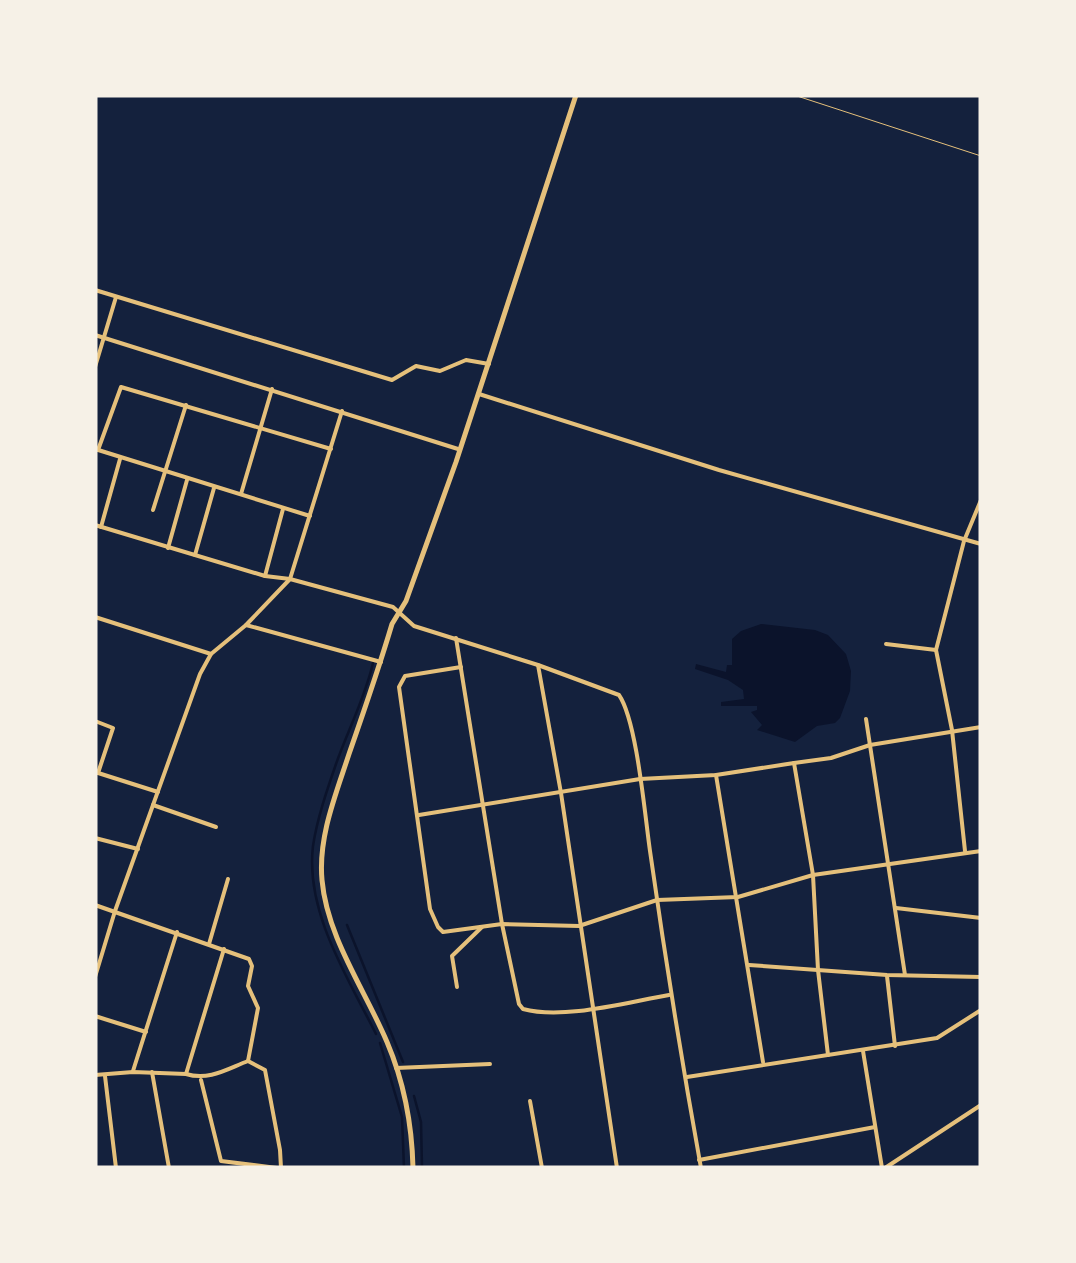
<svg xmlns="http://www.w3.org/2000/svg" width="1076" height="1263" font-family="'Source Sans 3',sans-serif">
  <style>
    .water { fill: #0b132b }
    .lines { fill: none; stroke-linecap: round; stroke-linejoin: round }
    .stream { stroke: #0b132b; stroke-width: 2.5 }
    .service { stroke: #e5c07b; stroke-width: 1 }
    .minor { stroke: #e5c07b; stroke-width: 4 }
    .tertiary { stroke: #e5c07b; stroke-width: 5 }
  </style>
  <rect width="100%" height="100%" fill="#14213d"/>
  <!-- water -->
  <path class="water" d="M761,624L815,630L828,635L846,654L851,671L850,691L840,718L835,723L817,726L795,742L757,730L762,725L751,712L757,710V706H721V702L744,699L743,690L728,680L695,669L696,664L726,672L727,665H732V639L741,631Z"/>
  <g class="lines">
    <!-- stream -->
    <g class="stream">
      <path d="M373,663C365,698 348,730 336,764C327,790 317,819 313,846C305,912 348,978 376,1034"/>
      <path d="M347,925L403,1062"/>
      <path d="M380,1043L402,1117L404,1168"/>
      <path d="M414,1096L421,1122L422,1168"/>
    </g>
    <!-- service -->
    <path class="service" d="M794,95L981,156"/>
    <!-- minor -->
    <g class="minor">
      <path d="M95,290L392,380L416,366L440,371L466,360L489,364"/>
      <path d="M95,335L458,449"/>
      <path d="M95,367L116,297"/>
      <path d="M479,394L719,470L981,544"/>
      <path d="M95,449L310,516"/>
      <path d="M98,450L121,387L331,449"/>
      <path d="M241,494L272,389"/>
      <path d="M153,510L186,405"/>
      <path d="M95,525L265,576L290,579L393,607L414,626L538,665L619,695C637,721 645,817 650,851C665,957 682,1063 701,1168"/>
      <path d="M101,527L120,459"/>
      <path d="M168,548L187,480"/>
      <path d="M195,555L214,488"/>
      <path d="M265,576L283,509"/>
      <path d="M95,617L211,654"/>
      <path d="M246,625L381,662"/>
      <path d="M456,638L502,924L519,1004L523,1009C564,1020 627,1002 669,995"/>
      <path d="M886,644L936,650"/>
      <path d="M538,665L561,793L617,1168"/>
      <path d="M461,667L405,676L399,687L430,909L438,927L443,932L502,924L579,926L657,900L738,897L813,875L981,851"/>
      <path d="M866,719L905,975"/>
      <path d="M95,721L113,728L98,773"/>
      <path d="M794,763L813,875L818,970L828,1055"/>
      <path d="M95,772L158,792"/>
      <path d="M716,775L763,1062"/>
      <path d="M153,805L216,827"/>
      <path d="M419,815L640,779L716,775L794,763L831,758L870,745L981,727"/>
      <path d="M95,838L138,849"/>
      <path d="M965,851L952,730L936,650L964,541L981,500"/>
      <path d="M95,905L249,959L252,966L248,986L258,1008L248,1061"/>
      <path d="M896,908L981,918"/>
      <path d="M209,944L228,879"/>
      <path d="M749,965L887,975L981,977"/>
      <path d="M887,976L895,1046"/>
      <path d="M95,977L115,911L200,674L211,654L246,625L290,579L342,411"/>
      <path d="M457,987L452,956L482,927"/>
      <path d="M95,1016L146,1032"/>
      <path d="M863,1051L882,1168"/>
      <path d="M396,1068L490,1064"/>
      <path d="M133,1071L177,932"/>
      <path d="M152,1072L169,1168"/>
      <path d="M186,1074C209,1081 227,1069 248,1061L265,1070L280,1150L281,1168"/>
      <path d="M95,1075L133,1072L186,1074L224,949"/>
      <path d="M105,1076L116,1168"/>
      <path d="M687,1077L937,1038L981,1010"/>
      <path d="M201,1080L221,1161L277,1168"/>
      <path d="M530,1101L542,1168"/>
      <path d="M699,1160L875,1127"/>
      <path d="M885,1168L981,1105"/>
    </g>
    <!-- tertiary -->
    <path class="tertiary" d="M413,1168C412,1125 404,1082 387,1042C365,990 327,937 322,880C318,837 336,794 349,754C364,711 379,668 392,624L406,601L456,462L576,95"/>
  </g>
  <!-- border -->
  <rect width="1076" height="1263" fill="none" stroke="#f6f1e7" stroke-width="195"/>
</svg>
